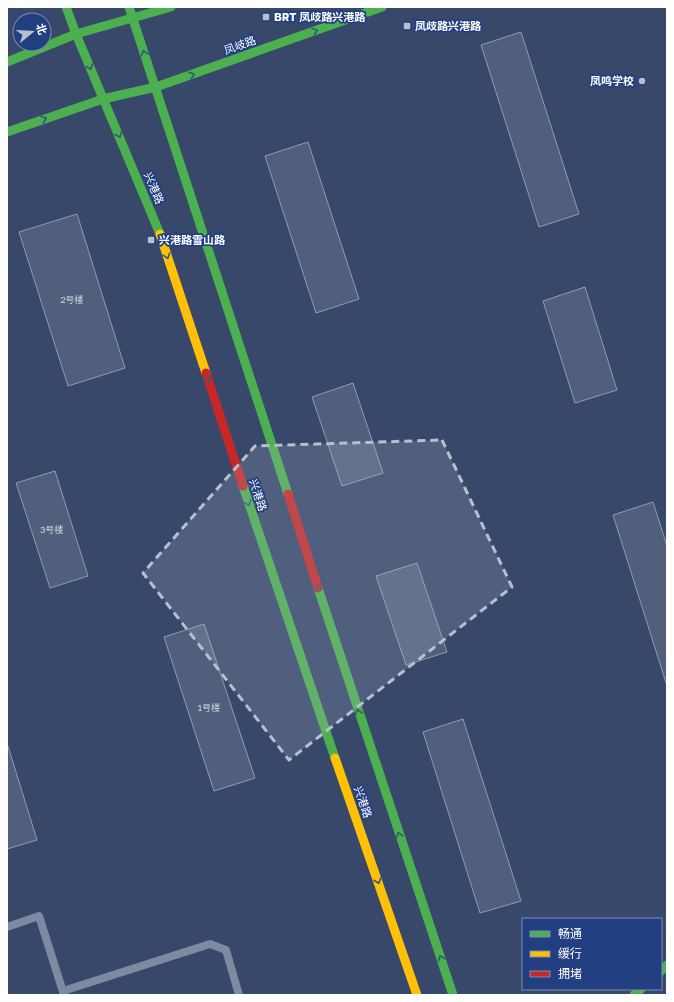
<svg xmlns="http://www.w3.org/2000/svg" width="674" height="1002" font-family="'Golos Text','Noto Sans SC',sans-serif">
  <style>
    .building { fill: #515f7c; stroke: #919bb0 }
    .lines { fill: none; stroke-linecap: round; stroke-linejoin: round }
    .lane { stroke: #7e89a2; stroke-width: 8 }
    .fast { stroke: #4caf50; stroke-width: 9 }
    .slow { stroke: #ffc107; stroke-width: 9 }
    .jam { stroke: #c62828; stroke-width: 9 }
    .oneway { stroke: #2c5c75 }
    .marked { fill: #b9bfcb; fill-opacity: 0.2; stroke: #b9bfcb; stroke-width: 3; stroke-dasharray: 8 5; stroke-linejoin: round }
    .poi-dot { fill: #b9bfcb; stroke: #224081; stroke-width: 1.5 }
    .labels { text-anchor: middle; stroke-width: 3.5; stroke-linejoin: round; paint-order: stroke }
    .number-label { font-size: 9px; fill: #d4d7de }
    .poi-label { font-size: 11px; font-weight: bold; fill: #fff; stroke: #224081; text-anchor: start }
    .street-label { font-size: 11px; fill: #fff; stroke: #224081 }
  </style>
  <rect width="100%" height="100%" fill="#38486b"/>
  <!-- building -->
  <g class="building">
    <path d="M521,32L579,214L539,227L481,45Z"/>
    <path d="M308,142L359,299L316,313L265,156Z"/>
    <path d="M77,214L125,368L68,386L19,232Z"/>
    <path d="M585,287L617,390L575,403L543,301Z"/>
    <path d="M353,383L383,473L342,486L312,397Z"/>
    <path d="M55,471L88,576L50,588L16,483Z"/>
    <path d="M653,502L667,546V686L613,515Z"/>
    <path d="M417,563L447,652L406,665L376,576Z"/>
    <path d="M204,624L255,778L214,791L164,637Z"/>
    <path d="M463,719L521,901L480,913L423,732Z"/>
    <path d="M7,743L37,840L7,849Z"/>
  </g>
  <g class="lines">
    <!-- lane -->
    <g class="lane">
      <path d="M7,927L39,916L64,995"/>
      <path d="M63,991L210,944L226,950L239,995"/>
    </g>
    <!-- fast -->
    <g class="fast">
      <path d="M66,7L76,34L160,234"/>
      <path d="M129,7L288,494"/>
      <path d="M7,62L76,34L171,7"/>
      <path d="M7,132L103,99L156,87L382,7"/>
      <path d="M243,486L335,758"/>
      <path d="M318,588L453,995"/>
      <path d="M661,971L667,965"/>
      <path d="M634,995L641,989"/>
    </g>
    <!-- slow -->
    <g class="slow">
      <path d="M160,234L206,373"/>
      <path d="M335,758L417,995"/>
    </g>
    <!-- jam -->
    <g class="jam">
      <path d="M206,373L243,486"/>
      <path d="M288,494L318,588"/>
    </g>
  </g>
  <!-- one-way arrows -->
  <defs><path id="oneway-chevron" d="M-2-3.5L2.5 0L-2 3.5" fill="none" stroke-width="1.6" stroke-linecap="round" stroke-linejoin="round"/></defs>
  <g class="oneway">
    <use href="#oneway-chevron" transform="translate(315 31) rotate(-20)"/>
    <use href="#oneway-chevron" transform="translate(144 53) rotate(-108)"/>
    <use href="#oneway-chevron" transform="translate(90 67) rotate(67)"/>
    <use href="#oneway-chevron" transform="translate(192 75) rotate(-19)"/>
    <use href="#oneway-chevron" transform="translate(44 119) rotate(-19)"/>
    <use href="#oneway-chevron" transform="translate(119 135) rotate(67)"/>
    <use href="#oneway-chevron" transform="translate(167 256) rotate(72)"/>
    <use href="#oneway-chevron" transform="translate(208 379) rotate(72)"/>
    <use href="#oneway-chevron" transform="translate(248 503) rotate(72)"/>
    <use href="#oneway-chevron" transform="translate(318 588) rotate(-108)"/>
    <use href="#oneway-chevron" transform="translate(358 712) rotate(-108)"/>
    <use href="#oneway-chevron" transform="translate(399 835) rotate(-109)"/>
    <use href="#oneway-chevron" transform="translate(378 881) rotate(71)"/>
    <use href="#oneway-chevron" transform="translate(441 958) rotate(-109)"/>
  </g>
  <!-- marked area -->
  <path class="marked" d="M442,440L512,587L289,760L143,573L255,446Z"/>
  <!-- markers -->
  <g class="poi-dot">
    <rect x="262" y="13" width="8" height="8" rx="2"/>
    <rect x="403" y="22" width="8" height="8" rx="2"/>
    <circle cx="642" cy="81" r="4"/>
    <rect x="147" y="236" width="8" height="8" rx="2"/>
  </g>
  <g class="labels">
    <!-- number labels -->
    <g class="number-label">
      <text x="72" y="303">2号楼</text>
      <text x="52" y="533">3号楼</text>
      <text x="209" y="711">1号楼</text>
    </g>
    <!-- poi labels -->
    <g class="poi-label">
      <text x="274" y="21">BRT 凤歧路兴港路</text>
      <text x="415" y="30">凤歧路兴港路</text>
      <text x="634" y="85" text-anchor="end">凤鸣学校</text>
      <text x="159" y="244">兴港路雪山路</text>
    </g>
    <!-- street labels -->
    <g class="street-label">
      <text transform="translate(240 45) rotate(-20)" y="4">凤岐路</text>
      <text transform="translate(154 188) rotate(67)" y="4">兴港路</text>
      <text transform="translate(258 495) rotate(72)" y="4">兴港路</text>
      <text transform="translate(363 802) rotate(71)" y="4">兴港路</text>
    </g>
  </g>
  <!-- border -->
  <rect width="674" height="1002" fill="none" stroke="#ffffff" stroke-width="16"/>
  <!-- legend -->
  <rect x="522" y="918" width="140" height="72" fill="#224081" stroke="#7a8cb3"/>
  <rect x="530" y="931" width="20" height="6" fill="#4caf50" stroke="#7a8cb3"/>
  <text x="558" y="938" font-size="12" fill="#ffffff">畅通</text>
  <rect x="530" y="951" width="20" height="6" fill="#ffc107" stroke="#7a8cb3"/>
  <text x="558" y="958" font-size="12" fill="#ffffff">缓行</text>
  <rect x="530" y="971" width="20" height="6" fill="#c62828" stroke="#7a8cb3"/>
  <text x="558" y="978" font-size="12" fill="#ffffff">拥堵</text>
  <!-- north arrow -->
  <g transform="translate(32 32) rotate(72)"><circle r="19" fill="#224081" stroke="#7a8cb3"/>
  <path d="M0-3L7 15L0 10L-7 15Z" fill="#b9bfcb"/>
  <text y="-6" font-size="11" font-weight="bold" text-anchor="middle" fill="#ffffff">北</text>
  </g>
</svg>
